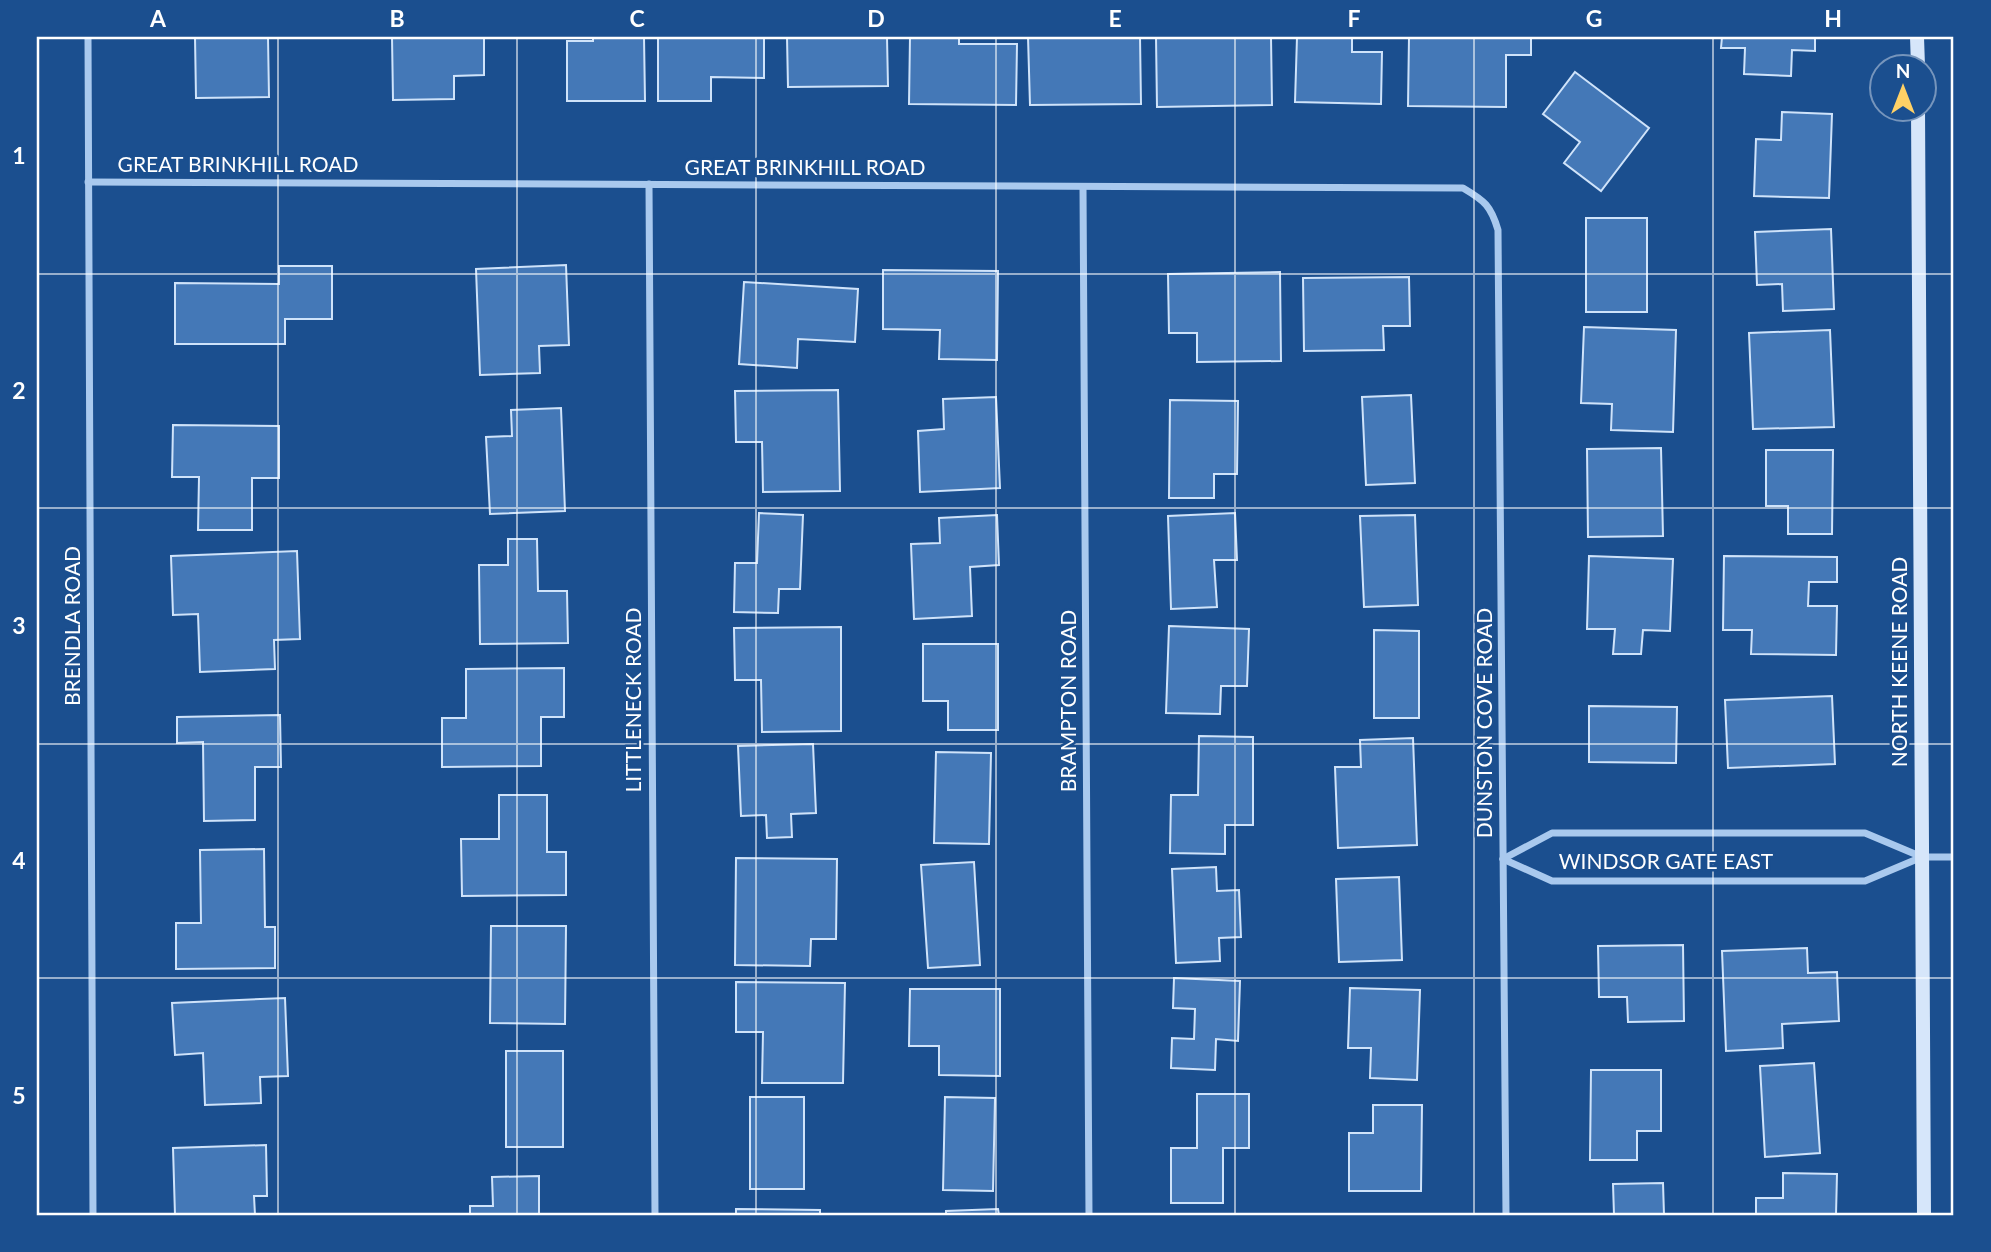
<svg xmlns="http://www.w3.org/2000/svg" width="1991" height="1252" font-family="Lato,sans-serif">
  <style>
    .building { fill: #4478b7; stroke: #cfe3fa; stroke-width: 2 }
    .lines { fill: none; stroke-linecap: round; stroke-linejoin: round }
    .street { stroke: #a9c9ee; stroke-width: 7 }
    .secondary { stroke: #d6e6fa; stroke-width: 14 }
    .grid { fill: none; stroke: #fff; stroke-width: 2; stroke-opacity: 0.55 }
    .labels { text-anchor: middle; stroke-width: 5; stroke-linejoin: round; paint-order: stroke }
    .street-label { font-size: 21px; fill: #fff; stroke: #1b4f8f }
    .neatline { fill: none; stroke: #fff; stroke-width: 2.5 }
    .grid-label { font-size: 23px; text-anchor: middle; font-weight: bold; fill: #fff }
  </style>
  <rect width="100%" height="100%" fill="#1b4f8f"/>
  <!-- building -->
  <g class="building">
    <path d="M195,37H268L269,97L196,98Z"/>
    <path d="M392,37H484V75L454,76V99L393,100Z"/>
    <path d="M593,37H644L645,101H567V41H593Z"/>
    <path d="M658,37H764V78L711,77V101H658Z"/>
    <path d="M787,37H887L888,86L788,87Z"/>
    <path d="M910,37H959V44H1017L1016,105L909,104Z"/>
    <path d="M1028,37H1140L1141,104L1030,105Z"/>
    <path d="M1156,37H1271L1272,105L1157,107Z"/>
    <path d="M1297,37H1352V52H1382L1381,104L1295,102Z"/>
    <path d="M1409,37H1531V55H1506V107L1408,106Z"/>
    <path d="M1722,37H1815V51L1792,50L1791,76L1744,74L1745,48H1721Z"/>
    <path d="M1575,72L1649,128L1601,191L1564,163L1580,142L1543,114Z"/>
    <path d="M1782,112L1832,114L1829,198L1754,196L1756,139L1781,140Z"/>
    <rect x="1586" y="218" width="61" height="94"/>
    <path d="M1831,229L1834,309L1783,311L1782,284L1757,285L1755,232Z"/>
    <path d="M566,265L569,345L539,346L540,373L480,375L476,269Z"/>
    <path d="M279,266H332V319H285V344H175V283L279,284Z"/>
    <path d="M883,270L998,271L997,360L939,359L940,330L883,329Z"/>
    <path d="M1280,272L1281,361L1197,362V333H1169L1168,274Z"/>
    <path d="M1409,277L1410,326H1383L1384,350L1304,351L1303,278Z"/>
    <path d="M744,282L858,289L855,342L798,339L797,368L739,364Z"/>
    <path d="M1584,327L1676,330L1673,432L1611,430L1612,404L1581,403Z"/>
    <path d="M1830,330L1834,427L1753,429L1749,333Z"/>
    <path d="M838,390L840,491L763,492L762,442H736L735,391Z"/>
    <path d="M1411,395L1415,483L1366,485L1362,397Z"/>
    <path d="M996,397L1000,488L920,492L918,431L944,429L943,399Z"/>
    <path d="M1170,400L1238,401L1237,474H1214V498H1169Z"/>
    <path d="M561,408L565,511L490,514L486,437L512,436L511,410Z"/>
    <path d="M173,425L279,426V478H252V530H198L199,477H172Z"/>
    <path d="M1661,448L1663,536L1588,537L1587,449Z"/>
    <path d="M1766,450H1833L1832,534H1788V506H1766Z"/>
    <path d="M759,513L803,515L800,589H779L778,613L734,612L735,563H757Z"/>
    <path d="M1235,513L1237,560H1214L1217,607L1171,609L1168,516Z"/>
    <path d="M997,515L999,565L970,567L972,616L914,619L911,544L940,543L939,518Z"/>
    <path d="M1415,515L1418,605L1364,607L1360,516Z"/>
    <path d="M508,539H537L538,591H567L568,643L480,644L479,565H508Z"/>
    <path d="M297,551L300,639L274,640L275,669L200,672L198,614L173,615L171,556Z"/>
    <path d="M1589,556L1673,559L1670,631L1643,630L1641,654H1613L1615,629H1587Z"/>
    <path d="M1724,556L1837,557V582H1809L1808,606H1837L1836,655L1751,654L1752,630H1723Z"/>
    <path d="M1169,626L1249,629L1247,686H1221L1220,714L1166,713Z"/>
    <path d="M841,627V731L762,732L761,680H735L734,628Z"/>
    <path d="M1374,630L1419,631V718H1374Z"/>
    <path d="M923,644H998V730H948V701H923Z"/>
    <path d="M564,668V717H541V766L442,767V718H466V669Z"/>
    <path d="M1832,696L1835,764L1728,768L1725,700Z"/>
    <path d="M1589,706L1677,707L1676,763L1589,762Z"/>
    <path d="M280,715L281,767H255V820L204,821L203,742L177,743V717Z"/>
    <path d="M1199,736L1253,737V825H1225V854L1170,853L1171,795H1198Z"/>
    <path d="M1413,738L1417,845L1338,848L1335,767H1361L1360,740Z"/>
    <path d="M813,744L816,813L791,814L792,837L767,838L766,815L741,816L738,746Z"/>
    <path d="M936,752L991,753L989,844L934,843Z"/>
    <path d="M499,795H547V852H566V895L462,896L461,839H499Z"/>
    <path d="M264,849L265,927H275V968L176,969V923H201L200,850Z"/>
    <path d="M736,858L837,859L836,939H811L810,966L735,965Z"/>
    <path d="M974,862L980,965L928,968L921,865Z"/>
    <path d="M1216,867L1217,891L1239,890L1241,937L1219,938L1220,961L1176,963L1172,869Z"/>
    <path d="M1399,877L1402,960L1339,962L1336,879Z"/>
    <path d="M491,926H566L565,1024L490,1023Z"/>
    <path d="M1683,945L1684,1021L1628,1022L1627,997H1599L1598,946Z"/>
    <path d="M1807,948L1808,973L1837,972L1839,1021L1782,1024L1783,1048L1726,1051L1722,951Z"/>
    <path d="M1174,978L1240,981L1238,1041L1216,1039L1215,1070L1171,1068L1172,1038L1194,1039L1195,1009L1173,1008Z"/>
    <path d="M736,982L845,983L843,1083H762L763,1032H736Z"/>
    <path d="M1350,988L1420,990L1417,1080L1370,1078L1371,1048H1348Z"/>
    <path d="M910,989H1000V1076L939,1075V1046H909Z"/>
    <path d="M285,998L288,1076L260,1077L261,1103L205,1105L203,1053L175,1055L172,1003Z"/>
    <rect x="506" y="1051" width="57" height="96"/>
    <path d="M1814,1063L1820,1153L1765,1157L1760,1066Z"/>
    <path d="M1591,1070H1661V1131H1637V1160H1590Z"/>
    <path d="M1197,1094H1249V1148H1223V1203H1171V1148H1197Z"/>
    <rect x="750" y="1097" width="54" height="92"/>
    <path d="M945,1097L995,1098L993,1191L943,1190Z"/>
    <path d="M1373,1105H1422L1421,1191H1349V1133H1373Z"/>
    <path d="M266,1145L267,1196H254L255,1215H175L173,1148Z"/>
    <path d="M1783,1173L1837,1174L1836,1215H1756V1198H1783Z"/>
    <path d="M539,1176V1215H470V1206H493L492,1177Z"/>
    <path d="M1663,1183L1664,1215H1614L1613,1184Z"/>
    <path d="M736,1209L820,1210V1215H736Z"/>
    <path d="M998,1209L999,1215H946V1211Z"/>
  </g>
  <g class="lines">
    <!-- street -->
    <g class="street">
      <path d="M88,37L93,1215"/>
      <path d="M88,182L1463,188C1485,201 1491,206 1498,230L1506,1215"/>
      <path d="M649,184L655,1215"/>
      <path d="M1083,187L1089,1215"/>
      <path d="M1503,859L1552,881H1865L1922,857H1954"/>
      <path d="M1503,859L1552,833H1865L1922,857"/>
    </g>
    <!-- secondary -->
    <g class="secondary">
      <path d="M1917,37L1918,66"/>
      <path d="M1918,108L1924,1215"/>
    </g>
  </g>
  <!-- grid -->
  <path class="grid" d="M278,37V1215M517,37V1215M756,37V1215M996,37V1215M1235,37V1215M1474,37V1215M1713,37V1215M37,274H1954M37,508H1954M37,744H1954M37,978H1954"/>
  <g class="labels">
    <!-- street labels -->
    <g class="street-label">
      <text x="238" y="172">GREAT BRINKHILL ROAD</text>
      <text x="805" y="175">GREAT BRINKHILL ROAD</text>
      <text transform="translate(73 626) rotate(-90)" y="7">BRENDLA ROAD</text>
      <text transform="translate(1900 662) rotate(-90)" y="7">NORTH KEENE ROAD</text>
      <text transform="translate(634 700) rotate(-90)" y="7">LITTLENECK ROAD</text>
      <text transform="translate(1069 701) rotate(-90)" y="7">BRAMPTON ROAD</text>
      <text transform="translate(1485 723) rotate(-90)" y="7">DUNSTON COVE ROAD</text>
      <text x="1666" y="869">WINDSOR GATE EAST</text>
    </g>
  </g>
  <!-- border -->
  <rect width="1991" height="1252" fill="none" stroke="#1b4f8f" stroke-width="77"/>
  <!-- north arrow -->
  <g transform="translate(1903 88)"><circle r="33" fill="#1b4f8f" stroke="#7695bc" stroke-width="2"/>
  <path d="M0-5L12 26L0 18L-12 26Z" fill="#ffd166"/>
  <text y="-10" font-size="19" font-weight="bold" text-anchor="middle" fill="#ffffff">N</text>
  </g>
  <rect x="38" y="38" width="1914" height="1176" class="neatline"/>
  <g class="grid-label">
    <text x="158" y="27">A</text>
    <text x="397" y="27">B</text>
    <text x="637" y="27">C</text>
    <text x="876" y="27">D</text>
    <text x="1115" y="27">E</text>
    <text x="1354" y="27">F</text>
    <text x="1594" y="27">G</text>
    <text x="1833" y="27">H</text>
    <text x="19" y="164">1</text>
    <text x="19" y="399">2</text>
    <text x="19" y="634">3</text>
    <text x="19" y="869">4</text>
    <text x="19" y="1104">5</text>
  </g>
</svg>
